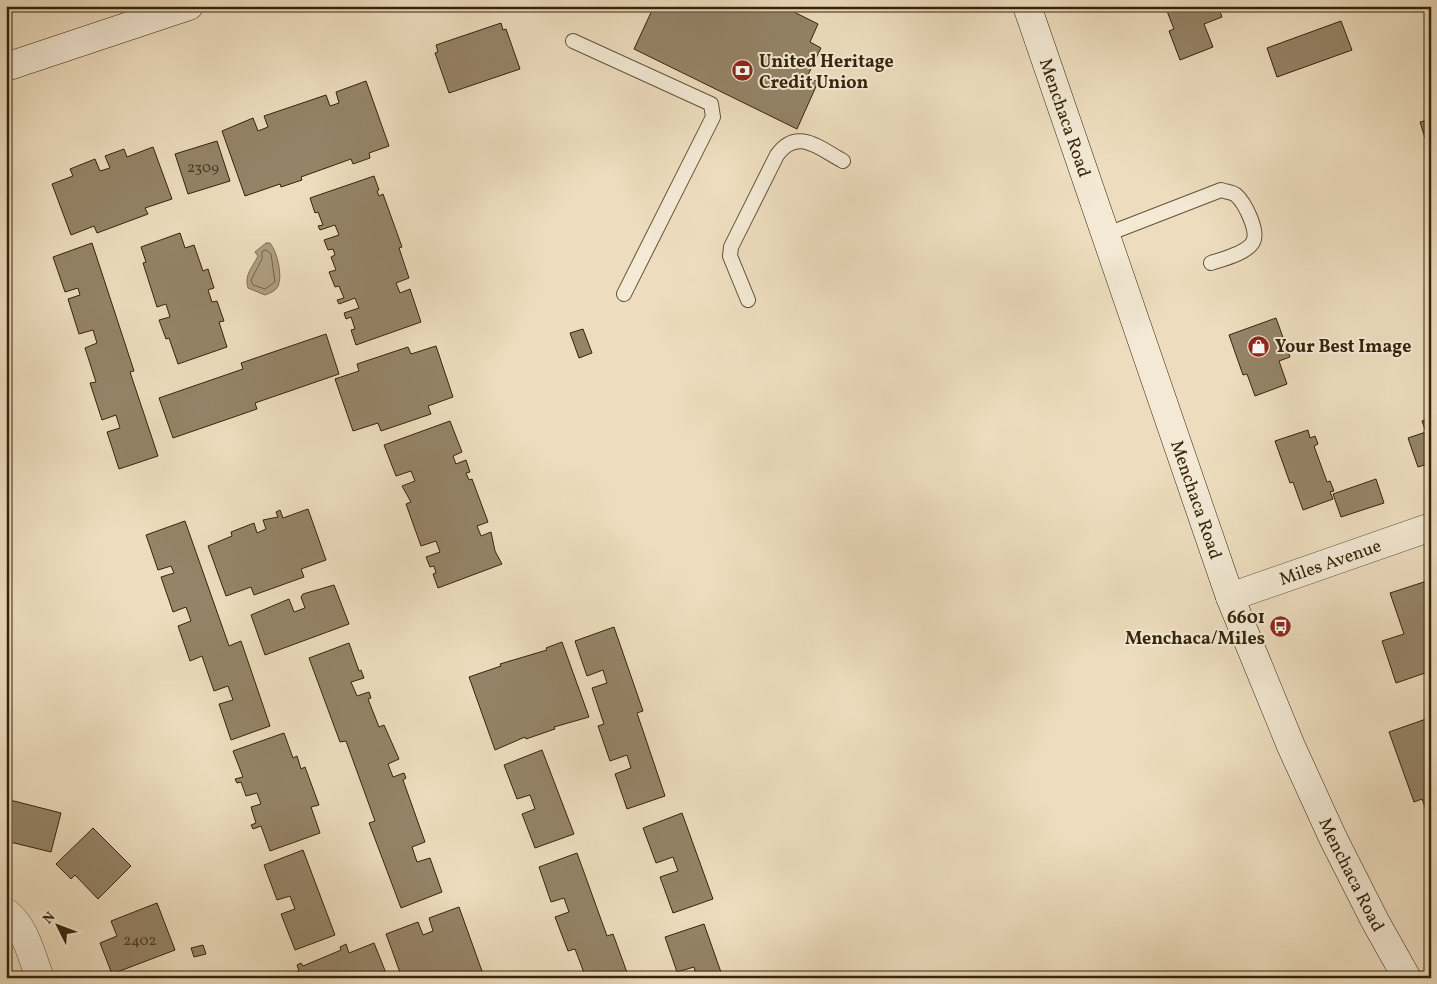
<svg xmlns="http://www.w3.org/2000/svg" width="1437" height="984" font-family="Vollkorn,serif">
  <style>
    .water { fill: #af9e81; stroke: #7f6d51 }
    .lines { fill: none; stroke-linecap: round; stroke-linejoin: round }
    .shore { stroke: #726046; stroke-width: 1 }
    .building { fill: #958468; stroke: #36230a }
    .lane-casing { stroke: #645237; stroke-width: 16 }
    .street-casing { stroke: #645237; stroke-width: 29 }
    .secondary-casing { stroke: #36230a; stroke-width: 29 }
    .lane { stroke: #f3e9d5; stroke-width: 14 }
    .street { stroke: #f3e9d5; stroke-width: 28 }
    .secondary { stroke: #f3e9d5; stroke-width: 28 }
    .labels { text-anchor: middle; stroke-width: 4; stroke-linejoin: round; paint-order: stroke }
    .number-label { font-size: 15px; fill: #4e3b22 }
    .poi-label { font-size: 18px; font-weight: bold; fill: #36230a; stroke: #f3e9d5; text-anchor: start }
    .street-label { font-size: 18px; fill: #36230a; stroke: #f3e9d5 }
  </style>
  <rect width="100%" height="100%" fill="#edddbe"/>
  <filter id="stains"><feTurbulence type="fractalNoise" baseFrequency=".004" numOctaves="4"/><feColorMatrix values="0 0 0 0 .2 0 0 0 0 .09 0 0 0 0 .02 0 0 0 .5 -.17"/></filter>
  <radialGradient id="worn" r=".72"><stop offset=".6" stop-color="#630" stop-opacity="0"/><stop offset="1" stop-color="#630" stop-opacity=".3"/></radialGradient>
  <!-- water -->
  <path class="water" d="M266,243H270C277,251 283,276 278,286C276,291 270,293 265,295L248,288C244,275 252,268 258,256L255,252Z"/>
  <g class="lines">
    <!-- shore -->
    <path class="shore" d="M266,250L271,254L275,282L265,289L253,285L251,280L262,259V252Z"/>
  </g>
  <!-- building -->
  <g class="building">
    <path d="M654,6H792L790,10L818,24L810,42L821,48L807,77L818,82L797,129L634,49Z"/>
    <path d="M1165,6H1218L1222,17L1204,24L1213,47L1180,60L1169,31L1174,29Z"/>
    <path d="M1341,21L1352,50L1277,77L1267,48Z"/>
    <path d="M501,23L503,30L506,29L520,69L449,93L435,53L438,52L436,45Z"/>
    <path d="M366,81L389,146L369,153L370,158L353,164L351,159L301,177L302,180L281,187L280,184L245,196L222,131L253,118L258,131L268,127L264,116L326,95L330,106L339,103L336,92Z"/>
    <path d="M1431,119V136L1425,138L1420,122Z"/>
    <path d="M217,141L230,181L188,194L175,154Z"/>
    <path d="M153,147L172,199L145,208L148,214L97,233L94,226L71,235L52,184L73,176L70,169L95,159L100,171L110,168L105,156L124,149L127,157Z"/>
    <path d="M374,176L379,190L377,191L379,196L383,194L402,247L399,248L409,278L396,283L400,293L410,289L421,322L356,345L351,330L355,329L351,317L346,319L344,313L359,308L355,298L339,304L337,300L344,298L339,286L335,287L329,272L336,270L331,257L335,255L333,249L328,250L324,240L339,235L335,225L320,230L318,226L323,225L318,212L315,213L310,198Z"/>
    <path d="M180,233L185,248L194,245L203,271L208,269L214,288L208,290L212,302L217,301L224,321L219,322L227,347L178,364L169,338L166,339L159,320L170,317L166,304L157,307L143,263L146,262L141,247Z"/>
    <path d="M92,243L134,371L130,372L158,456L119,469L107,432L120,428L116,415L102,420L90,383L96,382L85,348L97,343L93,330L79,334L68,299L80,295L78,288L65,292L53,257Z"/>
    <path d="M1276,318L1290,357L1279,361L1287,384L1255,396L1247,374L1243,375L1229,335Z"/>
    <path d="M583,329L592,353L579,358L570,333Z"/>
    <path d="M326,334L339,374L255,403L257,409L173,438L159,398L243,369L241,363Z"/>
    <path d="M436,346L453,397L428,406L431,414L381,431L378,423L353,431L335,379L359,371L357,364L408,347L411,354Z"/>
    <path d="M1431,418V463L1418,467L1408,438L1426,432L1422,421Z"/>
    <path d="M450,421L462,452L453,456L454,459L456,464L466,460L470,472L466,473L469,480L472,479L488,522L477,526L481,536L491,532L495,551L502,564L438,588L433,574L436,573L434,566L430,567L426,557L440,552L436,541L421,546L406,504L411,502L402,486L415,481L411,471L396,476L384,445Z"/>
    <path d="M1308,430L1310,438L1315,436L1318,444L1314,446L1327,482L1330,481L1334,491L1330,492L1333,499L1303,510L1293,482L1290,483L1275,441Z"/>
    <path d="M1376,479L1384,503L1341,517L1333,494Z"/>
    <path d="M308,509L326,560L301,569L304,577L254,595L251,587L226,596L208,546L232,536L231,532L254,523L257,533L266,529L263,520L278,517L276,512L280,510L283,518Z"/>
    <path d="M185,521L229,646L241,641L270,726L231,740L219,704L233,700L228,686L214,691L202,656L190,661L178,626L191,621L186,607L173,612L161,577L174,573L171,566L158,570L146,535Z"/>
    <path d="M1430,580L1431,671L1396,683L1382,641L1404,634L1390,593Z"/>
    <path d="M334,585L349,624L265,655L251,615L289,599L294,612L305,608L301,597L303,594Z"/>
    <path d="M614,627L643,711L637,713L665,796L627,809L615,774L631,768L627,755L610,761L598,726L604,724L592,688L607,683L603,670L587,676L575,641Z"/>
    <path d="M562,642L589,717L554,727L555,729L526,739L525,737L495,750L469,677L501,666L500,664L547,650L546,648Z"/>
    <path d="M349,643L359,671L361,670L364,678L351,682L357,696L369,692L371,698L368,699L379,727L384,725L399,759L388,764L393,777L404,773L406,778L403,780L425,842L412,847L417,862L430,858L442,892L401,908L369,823L375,821L346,741L340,742L309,658Z"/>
    <path d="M1426,719L1431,734L1430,820L1422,799L1414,802L1389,732Z"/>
    <path d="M284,733L293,758L297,756L301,769L305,767L319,805L311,807L320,833L270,851L261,826L253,829L251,825L256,823L251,807L261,804L257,793L246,796L241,782L237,783L235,779L243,777L233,751Z"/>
    <path d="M542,750L574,834L535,848L522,814L535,809L530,795L517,799L504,765Z"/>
    <path d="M6,799L61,813L51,852L6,841Z"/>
    <path d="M682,813L713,899L673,913L660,877L678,871L673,857L656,863L643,828Z"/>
    <path d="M93,828L131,866L98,899L75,875L71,879L56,864Z"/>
    <path d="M303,850L335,935L295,950L281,914L295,909L290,896L277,900L264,865Z"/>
    <path d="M577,853L607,936L613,934L629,978H586L575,949L568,951L555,917L569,912L564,898L551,902L539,867Z"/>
    <path d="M157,903L175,950L112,974L100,943L117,936L111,921Z"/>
    <path d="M459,907L483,974L472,978H402L386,934L418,922L423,935L433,931L429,918Z"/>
    <path d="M704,924L723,978H697L694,967L677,972L665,937Z"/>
    <path d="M374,943L388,978H282L299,971L297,965L301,963L303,966L341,950L340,947L346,944L349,953Z"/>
    <path d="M203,945L206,954L194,957L191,948Z"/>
  </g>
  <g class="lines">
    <defs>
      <g id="lane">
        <path d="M573,41L711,104L713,117L624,294"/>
        <path d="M1105,235L1221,190C1227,192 1232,192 1236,195C1245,203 1259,231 1253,242C1247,253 1223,259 1211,263"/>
        <path d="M748,300L730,256L731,247L777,155C797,127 819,148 843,161"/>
      </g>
      <g id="street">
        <path id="s1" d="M1230,597L1431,527"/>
        <path d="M6,912C26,928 31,955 40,978"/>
      </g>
      <g id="secondary">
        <path id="s2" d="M1027,6L1230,597L1291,746L1333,838L1375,921L1407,978"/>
        <path d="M6,67L189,6"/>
      </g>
    </defs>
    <!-- lane casing -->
    <use href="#lane" class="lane-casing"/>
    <!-- street casing -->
    <use href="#street" class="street-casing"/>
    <!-- secondary casing -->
    <use href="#secondary" class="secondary-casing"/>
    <!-- lane -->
    <use href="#lane" class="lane"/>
    <!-- street -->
    <use href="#street" class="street"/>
    <!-- secondary -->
    <use href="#secondary" class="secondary"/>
  </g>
  <!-- icons -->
  <defs>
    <symbol id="bank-disc" viewBox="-11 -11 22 22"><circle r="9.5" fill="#8f2418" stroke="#f3e9d5"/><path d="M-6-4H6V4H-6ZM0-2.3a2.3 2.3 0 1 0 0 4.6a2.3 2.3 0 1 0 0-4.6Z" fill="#fff"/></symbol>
    <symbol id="shop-disc" viewBox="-11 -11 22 22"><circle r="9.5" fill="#8f2418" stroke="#f3e9d5"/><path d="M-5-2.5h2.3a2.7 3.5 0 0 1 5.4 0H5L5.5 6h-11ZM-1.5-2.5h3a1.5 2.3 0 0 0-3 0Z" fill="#fff"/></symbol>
    <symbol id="bus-disc" viewBox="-11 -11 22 22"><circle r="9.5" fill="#8f2418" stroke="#f3e9d5"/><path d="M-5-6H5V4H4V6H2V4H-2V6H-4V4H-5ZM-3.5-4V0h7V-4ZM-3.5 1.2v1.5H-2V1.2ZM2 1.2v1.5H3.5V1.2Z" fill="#fff"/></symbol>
  </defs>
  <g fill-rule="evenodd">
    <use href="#bank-disc" x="730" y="58" width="25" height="25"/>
    <use href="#shop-disc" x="1246" y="334" width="25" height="25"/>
    <use href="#bus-disc" x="1268" y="614" width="25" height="25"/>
  </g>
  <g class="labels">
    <!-- number labels -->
    <g class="number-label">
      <text x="203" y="172">2309</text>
      <text x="140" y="945">2402</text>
    </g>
    <!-- poi labels -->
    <g class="poi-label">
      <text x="759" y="67">United Heritage<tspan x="759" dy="21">Credit Union</tspan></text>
      <text x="1275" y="352">Your Best Image</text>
      <text x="1265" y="623" text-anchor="end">6601<tspan x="1265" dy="21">Menchaca/Miles</tspan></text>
    </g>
    <!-- street labels -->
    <g class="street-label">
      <text dy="6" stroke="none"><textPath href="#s2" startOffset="118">Menchaca Road</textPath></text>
      <text dy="6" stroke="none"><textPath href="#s2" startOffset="522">Menchaca Road</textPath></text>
      <text dy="6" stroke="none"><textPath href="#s1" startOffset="106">Miles Avenue</textPath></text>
      <text dy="6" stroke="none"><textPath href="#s2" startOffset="928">Menchaca Road</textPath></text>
    </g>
  </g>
  <!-- margin -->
  <rect width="1437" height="984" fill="none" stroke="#edddbe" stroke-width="25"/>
  <rect x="8" y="8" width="1422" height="969" fill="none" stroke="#36230a" stroke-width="2.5"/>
  <rect x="12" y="12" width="1412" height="959" fill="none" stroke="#36230a"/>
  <!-- north arrow -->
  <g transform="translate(58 926) rotate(312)" stroke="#f3e9d5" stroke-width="4" paint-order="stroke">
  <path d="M0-4L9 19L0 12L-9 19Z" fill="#36230a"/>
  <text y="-8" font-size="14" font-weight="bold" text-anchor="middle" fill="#36230a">N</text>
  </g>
  <rect width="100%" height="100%" filter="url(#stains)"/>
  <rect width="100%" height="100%" fill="url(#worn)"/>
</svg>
